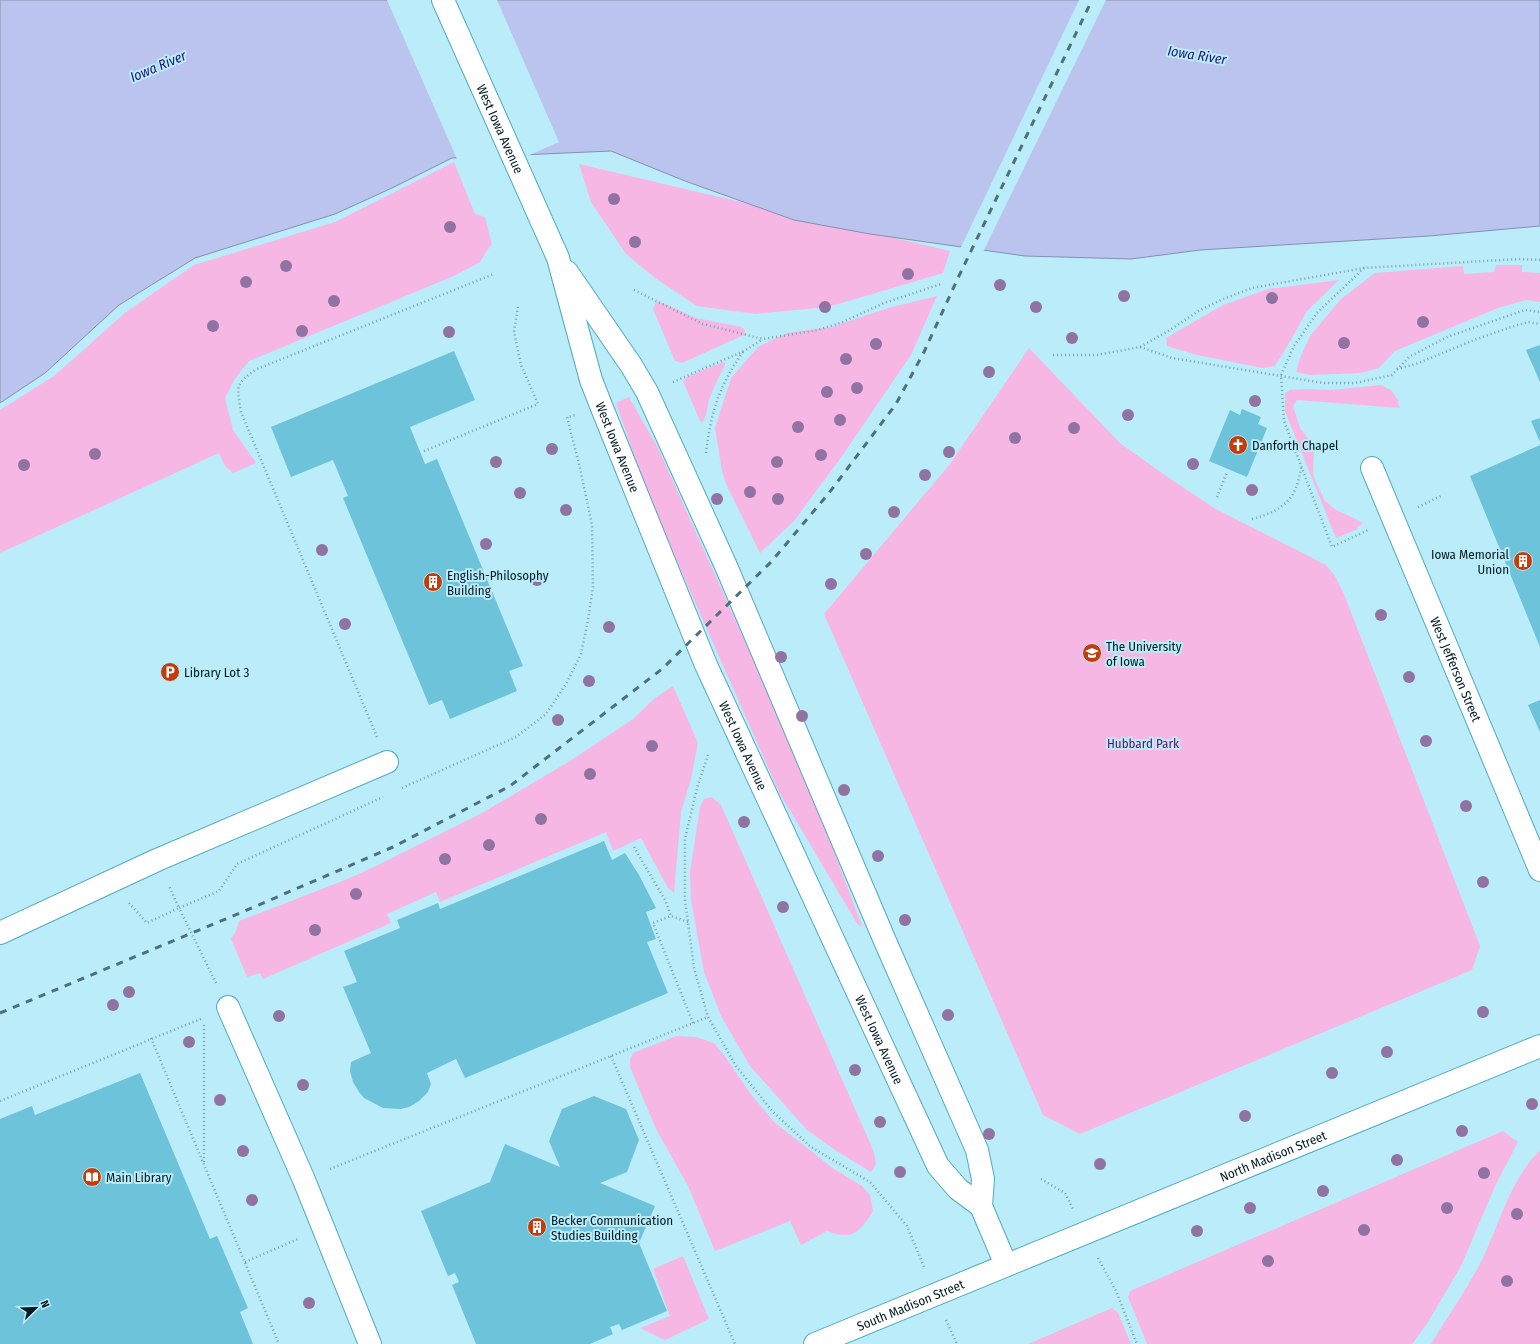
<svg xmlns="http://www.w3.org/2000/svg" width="1540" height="1344" font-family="'Fira Sans Condensed',sans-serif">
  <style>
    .green { fill: #f7b7e5 }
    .water { fill: #bbc3ef; stroke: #8391b2 }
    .pier { fill: #bbecf9 }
    .building { fill: #6dc3d9 }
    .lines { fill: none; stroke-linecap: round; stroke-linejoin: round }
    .minor-casing { stroke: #53a9bf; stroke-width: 24 }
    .path { stroke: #78a1ac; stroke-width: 2.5; stroke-dasharray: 1 3; stroke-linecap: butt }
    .minor { stroke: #fff; stroke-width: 22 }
    .rail { stroke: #4d717a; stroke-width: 3; stroke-dasharray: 7 7; stroke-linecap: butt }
    .tree { fill: #9072a3 }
    .labels { text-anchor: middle; stroke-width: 4; stroke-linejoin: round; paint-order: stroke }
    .street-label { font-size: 13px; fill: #011b22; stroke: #bbecf9 }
    .poi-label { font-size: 13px; fill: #011b22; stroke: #bbecf9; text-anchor: start }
    .park-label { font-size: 13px; fill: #6c0e5c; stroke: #bbecf9 }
    .water-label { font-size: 14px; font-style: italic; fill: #201674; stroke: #bbecf9 }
  </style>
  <rect width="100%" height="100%" fill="#bbecf9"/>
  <!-- green -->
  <g class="green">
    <path d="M454,162L475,214L485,217L492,245L488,249L480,262L456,275L249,361L234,380L225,398L233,430L256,463L233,473L225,466L219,453L0,553V410L54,376L126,312L194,265L335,222Z"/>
    <path d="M579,164L950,251L943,273L828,307L755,314L697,306L655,278L626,254L591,202Z"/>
    <path d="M1496,265H1522V272L1540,273V302L1526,300L1498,308L1395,351L1379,368L1360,373L1310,375L1296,372L1300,358L1310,336L1341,299L1375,273L1463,266L1464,274L1494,272Z"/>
    <path d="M1339,280L1307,311L1292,338L1275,366L1263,368L1197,355L1167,346L1166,338L1223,305L1268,289Z"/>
    <path d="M937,296L911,355L842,456L794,521L760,553L726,484L722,471L715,428L731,378L758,347L787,333L832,327L888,308Z"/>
    <path d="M656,302L663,303L696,318L741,327L745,330L744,335L682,363L675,361L653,309Z"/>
    <path d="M1029,348L1121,444L1172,480L1214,508L1326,565L1335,576L1344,594L1480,946L1472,970L1080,1134L1043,1115L824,614L950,464Z"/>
    <path d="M723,362L725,363V365C719,377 713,388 709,400C707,407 707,416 703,422L700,421L683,381L687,377Z"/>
    <path d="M1381,385L1391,390L1399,401L1397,402L1400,408L1297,400L1293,406L1300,428L1313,445L1314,452L1313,469L1314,478L1325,501L1336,510L1356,519L1363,524L1357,527L1358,529L1336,538L1285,411V393L1290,390L1306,389L1331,390Z"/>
    <path d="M629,397L658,448L805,775L862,926L858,925L779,792L648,496L616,403Z"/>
    <path d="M673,686L698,743L691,779L681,812L674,893L668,888L641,838L613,851L606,832L440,902L436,892L387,914L391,923L263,979L260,973L247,977L231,939L236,931L239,921L345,880L376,866L482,813L570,761L633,719L655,698Z"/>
    <path d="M712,797L721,805L874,1152L876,1164L871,1172L838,1152L807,1130L750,1066L721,1016L704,972L691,900L690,872L700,807L704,799Z"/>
    <path d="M676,1036L696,1037L714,1043L724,1055L750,1093L774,1122L834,1169L862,1186L870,1195L873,1211C860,1232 853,1241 827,1231L801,1245L790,1221L715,1251L688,1186L656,1129L630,1067V1059L633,1053Z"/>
    <path d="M1503,1131L1518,1142L1496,1184L1461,1266L1428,1322L1412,1344H1147L1128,1297L1130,1291Z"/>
    <path d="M1540,1150V1344H1431C1448,1316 1467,1289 1482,1260C1500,1222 1510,1180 1540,1150Z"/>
    <path d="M683,1256L709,1319L665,1340L640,1328L670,1316L653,1269Z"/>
    <path d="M1112,1308L1118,1313L1131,1344H1028Z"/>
  </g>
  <!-- water -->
  <path class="water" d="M0,0H1540V226L1429,236L1200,250L1131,259L1025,256L870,234L794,220L685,181L611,151L452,158L392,188L335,214L195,258L119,305L45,373L0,403Z"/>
  <!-- pier -->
  <g class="pier">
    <path d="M387,0H497L559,142L525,157L457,159Z"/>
    <path d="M1079,0H1106L983,252L960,249Z"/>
  </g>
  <!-- building -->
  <g class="building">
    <path d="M1540,345V382L1526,350Z"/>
    <path d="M454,351L475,400L410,427L425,464L437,459L523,666L509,671L517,691L450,719L442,700L429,705L343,498L348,496L333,460L291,477L271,427Z"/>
    <path d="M1242,409L1261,417L1258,424L1267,428L1247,477L1209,461L1230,410L1240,415Z"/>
    <path d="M1540,418V442L1531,421Z"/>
    <path d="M1540,445V647L1470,476Z"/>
    <path d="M1540,700V732L1528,705Z"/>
    <path d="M604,841L612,860L625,853L639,875L656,908L646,912L656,939L647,942L668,993L465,1078L456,1059L427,1073L431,1084L428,1092L419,1101L409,1107L401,1109L383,1108L364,1098L359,1092L353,1082L350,1071L351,1062L371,1053L343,987L357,982L344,951L400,928L397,920L438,903L440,909Z"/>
    <path d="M140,1073L210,1239L217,1236L248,1308L240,1312L253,1344H0V1119L32,1106L35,1115Z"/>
    <path d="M594,1096L626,1109L639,1140L627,1172L600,1183L655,1206L639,1243L667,1311L622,1330L619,1324L610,1327L613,1334L590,1344H476L452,1285L459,1282L455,1273L448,1276L421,1211L490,1182L505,1144L560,1167L549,1141L562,1109Z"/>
  </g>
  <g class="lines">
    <defs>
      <g id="minor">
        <path id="s1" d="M443,0L558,258L591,380L602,408L706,665L938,1166L958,1189L981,1206"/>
        <path d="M567,272L631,365L647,392L726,566L885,941L977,1150L983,1179L981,1206L1006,1265"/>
        <path id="s2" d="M1372,468L1540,870"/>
        <path d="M0,933L157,860L387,762"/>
        <path d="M228,1007L304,1180L370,1344"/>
        <path id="s3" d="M815,1344L1540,1046"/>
      </g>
    </defs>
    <!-- minor casing -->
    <use href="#minor" class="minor-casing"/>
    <!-- path -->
    <g class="path">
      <path d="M1364,268L1317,313L1294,346L1281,375L1284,421L1332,547L1368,530"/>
      <path d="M634,290L703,324L763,339L818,330L843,322L884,303L941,284"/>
      <path d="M1140,347L1172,358L1323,383H1355L1392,375L1409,357L1447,337L1525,310L1540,312"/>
      <path d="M1053,355H1097L1140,347L1170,330L1200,310L1223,299L1252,288L1364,268L1519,259L1540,260"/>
      <path d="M1397,369L1416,364L1474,340L1508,328L1528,322L1540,324"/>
      <path d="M673,382L744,351L763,339"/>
      <path d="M424,451L538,404L521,365L514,332L518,306"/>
      <path d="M706,453C711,412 719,386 743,352"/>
      <path d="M1217,497L1227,472"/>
      <path d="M1418,507L1443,495"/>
      <path d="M1252,519C1283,511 1297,499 1301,467"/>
      <path d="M377,737L241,412C237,387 234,384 257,369L494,274"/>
      <path d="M708,755L697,788L685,839V900L694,968L708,1017L736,1066L773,1112L811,1147L870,1182L907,1226L925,1269"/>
      <path d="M402,788L516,737L546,714L566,684L581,654L588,620L593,587L592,525L580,468L567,417L576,415"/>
      <path d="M634,847L665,900L671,916"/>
      <path d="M129,903L147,923L179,908L169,886"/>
      <path d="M688,922L671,916L653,923L693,1023"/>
      <path d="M216,983L179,908L219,891L237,864L383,797"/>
      <path d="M204,1025V1162"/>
      <path d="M151,1038L279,1344"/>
      <path d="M611,1056L735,1344"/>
      <path d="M0,1101L203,1018"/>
      <path d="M330,1169L708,1017"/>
      <path d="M1041,1179L1065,1193L1073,1209"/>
      <path d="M1098,1258L1116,1291L1137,1344"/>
      <path d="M245,1262L298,1239"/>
      <path d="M946,1320L957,1344"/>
    </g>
    <!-- minor -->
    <use href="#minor" class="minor"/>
    <!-- rail -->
    <path class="rail" d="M0,1013L240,913L393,847L510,786L662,669L771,562L829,493L896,404L924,352L958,278L1092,0"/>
  </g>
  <!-- trees -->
  <g class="tree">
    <circle cx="614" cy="199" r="6"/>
    <circle cx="450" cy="227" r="6"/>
    <circle cx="635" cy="242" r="6"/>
    <circle cx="286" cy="266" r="6"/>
    <circle cx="908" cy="274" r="6"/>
    <circle cx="246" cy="282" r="6"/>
    <circle cx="1000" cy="285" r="6"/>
    <circle cx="1124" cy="296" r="6"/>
    <circle cx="1272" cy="298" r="6"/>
    <circle cx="334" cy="301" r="6"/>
    <circle cx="825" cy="307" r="6"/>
    <circle cx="1036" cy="307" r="6"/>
    <circle cx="1423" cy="322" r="6"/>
    <circle cx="213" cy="326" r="6"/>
    <circle cx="302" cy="331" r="6"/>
    <circle cx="449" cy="332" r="6"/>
    <circle cx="1072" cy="338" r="6"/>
    <circle cx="1344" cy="343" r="6"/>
    <circle cx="876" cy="344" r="6"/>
    <circle cx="846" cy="359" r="6"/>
    <circle cx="989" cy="372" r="6"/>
    <circle cx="857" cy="388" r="6"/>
    <circle cx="827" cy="392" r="6"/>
    <circle cx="1255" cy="401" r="6"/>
    <circle cx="1128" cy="415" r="6"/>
    <circle cx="840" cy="420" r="6"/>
    <circle cx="798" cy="427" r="6"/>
    <circle cx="1074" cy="428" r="6"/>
    <circle cx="1015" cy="438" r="6"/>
    <circle cx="552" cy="449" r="6"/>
    <circle cx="949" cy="452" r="6"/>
    <circle cx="95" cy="454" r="6"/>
    <circle cx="821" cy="455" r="6"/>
    <circle cx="496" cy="462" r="6"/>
    <circle cx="777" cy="462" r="6"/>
    <circle cx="1193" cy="464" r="6"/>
    <circle cx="24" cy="465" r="6"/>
    <circle cx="925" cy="475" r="6"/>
    <circle cx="1252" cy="490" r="6"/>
    <circle cx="750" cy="492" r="6"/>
    <circle cx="520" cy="493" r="6"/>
    <circle cx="717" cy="499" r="6"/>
    <circle cx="778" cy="499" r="6"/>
    <circle cx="566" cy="510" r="6"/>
    <circle cx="894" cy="512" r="6"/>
    <circle cx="486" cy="544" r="6"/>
    <circle cx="322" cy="550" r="6"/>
    <circle cx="866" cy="554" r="6"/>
    <circle cx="537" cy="580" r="6"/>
    <circle cx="831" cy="584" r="6"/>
    <circle cx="1381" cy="615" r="6"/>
    <circle cx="345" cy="624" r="6"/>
    <circle cx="609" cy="627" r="6"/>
    <circle cx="781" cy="657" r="6"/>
    <circle cx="1409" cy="677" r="6"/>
    <circle cx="589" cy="681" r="6"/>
    <circle cx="802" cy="716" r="6"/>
    <circle cx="558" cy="720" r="6"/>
    <circle cx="1426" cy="741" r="6"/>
    <circle cx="652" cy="746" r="6"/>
    <circle cx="590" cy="774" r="6"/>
    <circle cx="844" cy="790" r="6"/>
    <circle cx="1466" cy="806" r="6"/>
    <circle cx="541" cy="819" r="6"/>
    <circle cx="744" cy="822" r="6"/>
    <circle cx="489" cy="845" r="6"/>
    <circle cx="878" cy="856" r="6"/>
    <circle cx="445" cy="859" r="6"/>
    <circle cx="1483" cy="882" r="6"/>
    <circle cx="356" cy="894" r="6"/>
    <circle cx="783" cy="907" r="6"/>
    <circle cx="905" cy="920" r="6"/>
    <circle cx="315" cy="930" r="6"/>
    <circle cx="129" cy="992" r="6"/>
    <circle cx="113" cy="1005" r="6"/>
    <circle cx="1483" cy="1012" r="6"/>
    <circle cx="948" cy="1015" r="6"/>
    <circle cx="279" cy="1016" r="6"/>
    <circle cx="189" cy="1042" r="6"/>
    <circle cx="1387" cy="1052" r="6"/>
    <circle cx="855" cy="1070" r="6"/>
    <circle cx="1332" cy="1073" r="6"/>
    <circle cx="303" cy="1085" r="6"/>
    <circle cx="220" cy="1100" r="6"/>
    <circle cx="1532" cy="1104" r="6"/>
    <circle cx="1245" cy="1116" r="6"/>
    <circle cx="880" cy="1122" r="6"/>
    <circle cx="1462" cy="1131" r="6"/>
    <circle cx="989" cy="1134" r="6"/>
    <circle cx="243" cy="1151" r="6"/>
    <circle cx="1397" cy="1160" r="6"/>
    <circle cx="1100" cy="1164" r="6"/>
    <circle cx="900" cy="1172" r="6"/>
    <circle cx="1484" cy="1173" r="6"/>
    <circle cx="1323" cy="1191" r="6"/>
    <circle cx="252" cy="1200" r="6"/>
    <circle cx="1250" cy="1208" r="6"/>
    <circle cx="1447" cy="1208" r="6"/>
    <circle cx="1517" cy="1214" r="6"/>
    <circle cx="1364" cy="1230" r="6"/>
    <circle cx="1197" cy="1231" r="6"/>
    <circle cx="1268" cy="1261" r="6"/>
    <circle cx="1507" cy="1281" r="6"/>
    <circle cx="309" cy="1303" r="6"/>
  </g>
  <!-- icons -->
  <defs>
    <symbol id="church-disc" viewBox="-11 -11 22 22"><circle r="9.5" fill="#c43c0b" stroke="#bbecf9"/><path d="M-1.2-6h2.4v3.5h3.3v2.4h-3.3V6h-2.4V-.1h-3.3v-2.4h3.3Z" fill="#fff"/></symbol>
    <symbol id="building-disc" viewBox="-11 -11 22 22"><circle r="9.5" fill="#c43c0b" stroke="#bbecf9"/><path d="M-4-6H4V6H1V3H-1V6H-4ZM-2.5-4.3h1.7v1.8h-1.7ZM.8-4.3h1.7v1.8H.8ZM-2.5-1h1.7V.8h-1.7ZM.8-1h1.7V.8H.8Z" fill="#fff"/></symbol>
    <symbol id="university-disc" viewBox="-11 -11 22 22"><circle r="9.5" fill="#c43c0b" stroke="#bbecf9"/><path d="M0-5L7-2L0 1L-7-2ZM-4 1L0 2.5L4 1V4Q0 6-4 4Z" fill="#fff"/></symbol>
    <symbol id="parking-disc" viewBox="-11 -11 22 22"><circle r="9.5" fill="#c43c0b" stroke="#bbecf9"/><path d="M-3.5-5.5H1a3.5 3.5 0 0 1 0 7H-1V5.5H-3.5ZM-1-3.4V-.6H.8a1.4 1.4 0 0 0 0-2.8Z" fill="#fff"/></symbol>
    <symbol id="library-disc" viewBox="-11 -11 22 22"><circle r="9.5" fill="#c43c0b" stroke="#bbecf9"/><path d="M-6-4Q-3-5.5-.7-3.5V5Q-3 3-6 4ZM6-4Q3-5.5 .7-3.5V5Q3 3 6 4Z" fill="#fff"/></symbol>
  </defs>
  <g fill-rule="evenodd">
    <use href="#church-disc" x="1227" y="434" width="22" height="22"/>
    <use href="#building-disc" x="1512" y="550" width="22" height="22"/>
    <use href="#building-disc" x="422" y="571" width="22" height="22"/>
    <use href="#university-disc" x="1081" y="642" width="22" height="22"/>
    <use href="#parking-disc" x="159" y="661" width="22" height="22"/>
    <use href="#library-disc" x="81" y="1166" width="22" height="22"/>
    <use href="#building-disc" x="526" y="1216" width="22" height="22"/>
  </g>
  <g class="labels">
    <!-- street labels -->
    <g class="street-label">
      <text dy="5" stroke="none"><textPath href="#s1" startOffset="141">West Iowa Avenue</textPath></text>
      <text dy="5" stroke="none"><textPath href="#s1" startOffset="481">West Iowa Avenue</textPath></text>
      <text dy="5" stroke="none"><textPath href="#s2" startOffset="218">West Jefferson Street</textPath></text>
      <text dy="5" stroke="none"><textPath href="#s1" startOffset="805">West Iowa Avenue</textPath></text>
      <text dy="5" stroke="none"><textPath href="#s1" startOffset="1129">West Iowa Avenue</textPath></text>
      <text dy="5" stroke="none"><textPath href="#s3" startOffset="495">North Madison Street</textPath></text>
      <text dy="5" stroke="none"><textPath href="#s3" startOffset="103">South Madison Street</textPath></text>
    </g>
    <!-- poi labels -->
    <g class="poi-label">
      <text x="1252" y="450">Danforth Chapel</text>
      <text x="1509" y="559" text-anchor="end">Iowa Memorial<tspan x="1509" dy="15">Union</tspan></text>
      <text x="447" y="580">English-Philosophy<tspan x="447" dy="15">Building</tspan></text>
      <text x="1106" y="651">The University<tspan x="1106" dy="15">of Iowa</tspan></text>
      <text x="184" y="677">Library Lot 3</text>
      <text x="106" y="1182">Main Library</text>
      <text x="551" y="1225">Becker Communication<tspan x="551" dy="15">Studies Building</tspan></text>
    </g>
    <!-- park labels -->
    <g class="park-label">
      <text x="1143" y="748">Hubbard Park</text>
    </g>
    <!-- water labels -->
    <g class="water-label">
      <text transform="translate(1197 55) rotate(9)" y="5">Iowa River</text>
      <text transform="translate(158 66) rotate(-23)" y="5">Iowa River</text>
    </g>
  </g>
  <!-- north arrow -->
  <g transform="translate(36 1308) rotate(67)" stroke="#bbecf9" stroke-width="3" paint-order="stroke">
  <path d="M0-3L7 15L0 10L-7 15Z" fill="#011b22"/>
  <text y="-6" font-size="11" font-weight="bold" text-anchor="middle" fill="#011b22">N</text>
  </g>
</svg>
